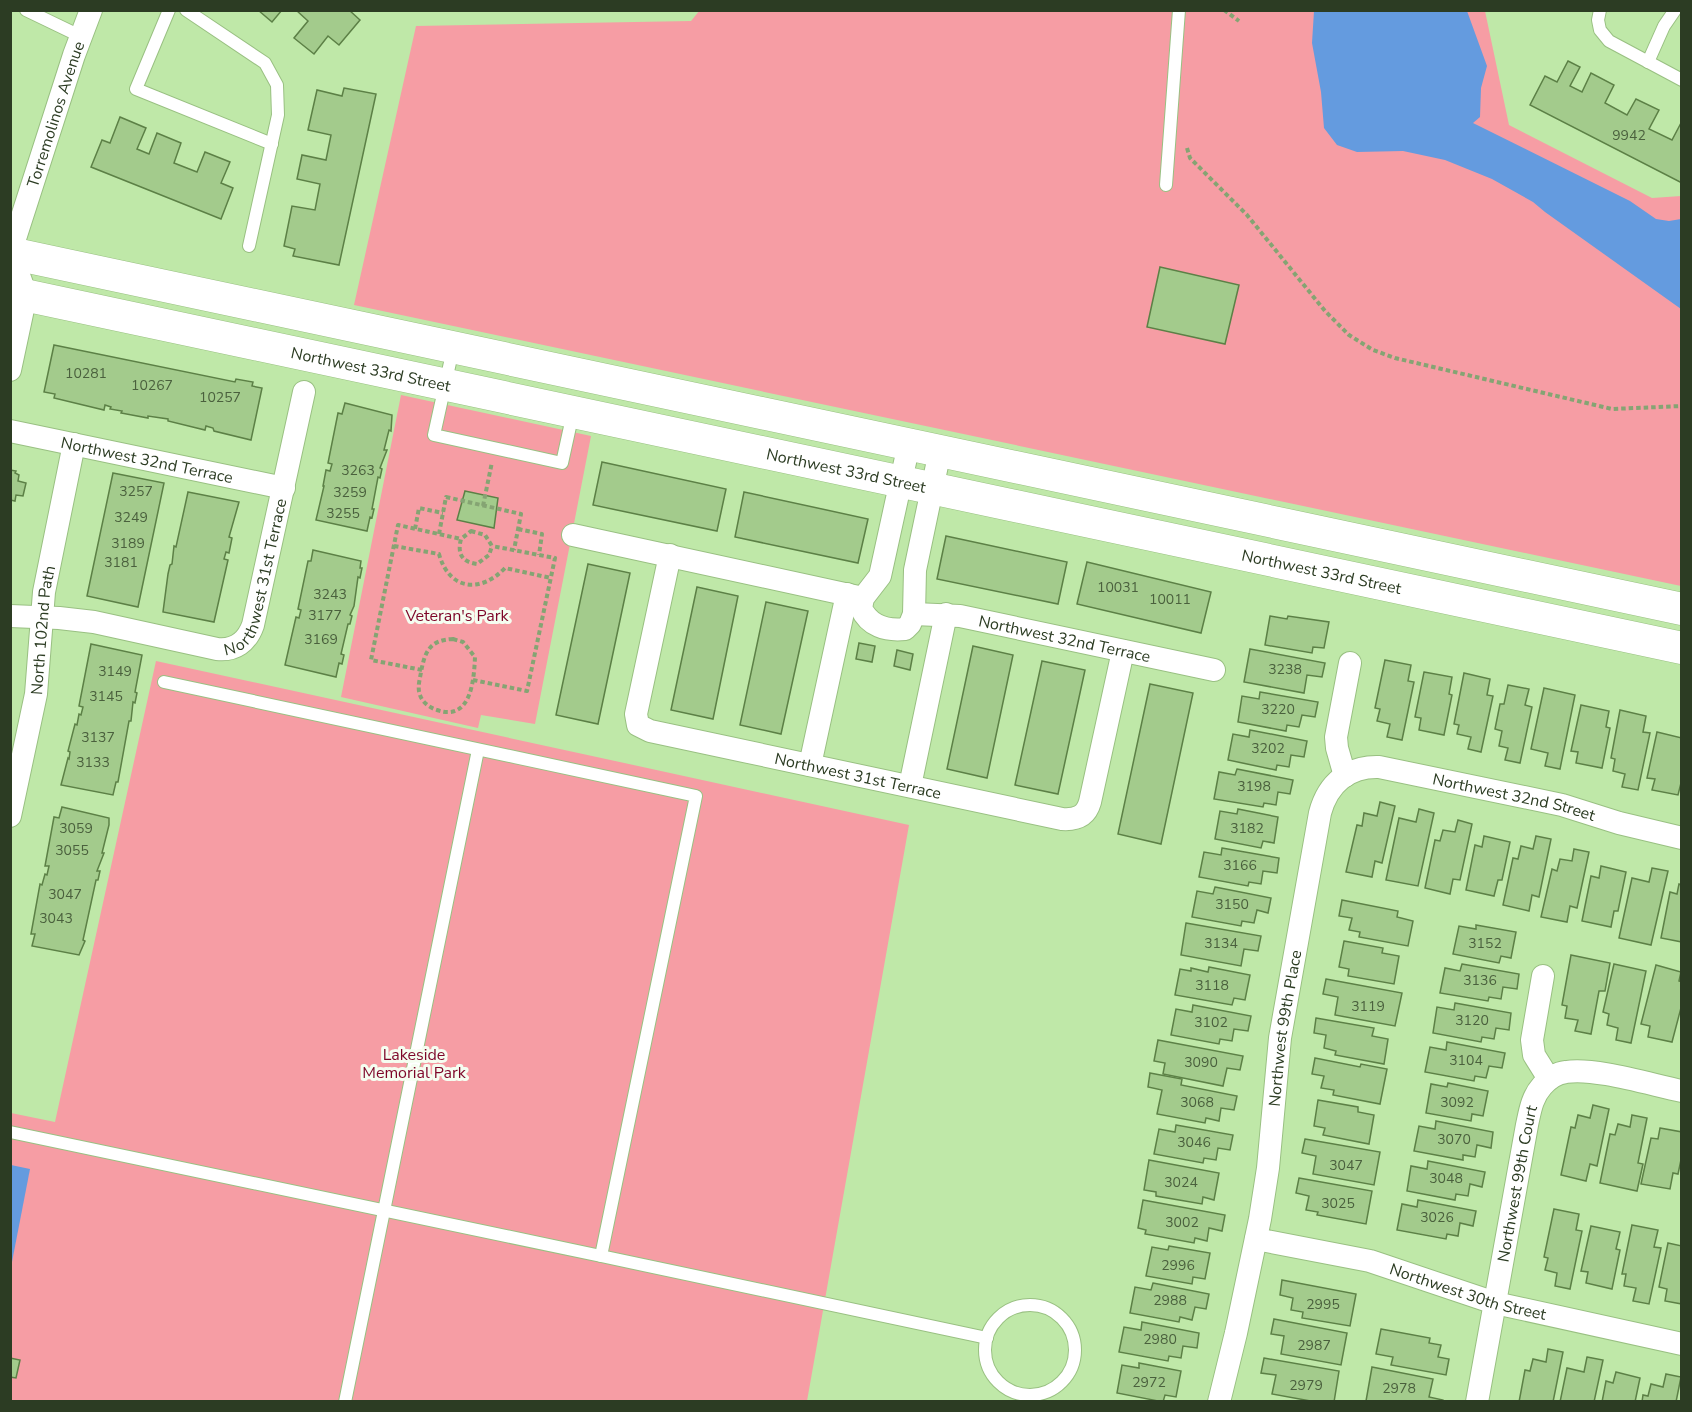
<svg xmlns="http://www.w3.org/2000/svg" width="1692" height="1412" font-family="'Nunito Sans',sans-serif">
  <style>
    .green { fill: #f69da4 }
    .water { fill: #649bdf }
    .building { fill: #a3cb8c; stroke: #5c8046; stroke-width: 1.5 }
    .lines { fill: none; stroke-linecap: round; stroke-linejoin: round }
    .lane-casing { stroke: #99c082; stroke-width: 14 }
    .street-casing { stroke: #99c082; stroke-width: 24 }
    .secondary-casing { stroke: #99c082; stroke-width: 33 }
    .path { stroke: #85a473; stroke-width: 4; stroke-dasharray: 4.5 3; stroke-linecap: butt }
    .lane { stroke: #fff; stroke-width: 12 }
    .street { stroke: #fff; stroke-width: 22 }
    .secondary { stroke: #fff; stroke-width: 32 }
    .labels { text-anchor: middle; stroke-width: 6; stroke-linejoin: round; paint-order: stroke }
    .number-label { font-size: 14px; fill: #4a603d }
    .street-label { font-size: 16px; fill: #2c3c23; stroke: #f5fef1 }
    .park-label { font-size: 16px; fill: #7d0528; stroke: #f5fef1 }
  </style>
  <rect width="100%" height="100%" fill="#bfe8a8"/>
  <!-- green -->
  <g class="green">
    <path d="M700,10L1485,11L1509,125L1652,198L1681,196V586L354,305L416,26L691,21Z"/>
    <path d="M401,395L591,436L535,724L481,715L478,728L341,697Z"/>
    <path d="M156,661L909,825L807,1401L11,1402V1113L55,1122Z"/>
  </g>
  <!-- water -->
  <g class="water">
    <path d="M1314,11H1467L1487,66L1481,88L1480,117L1473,123L1630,201L1656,219L1669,221L1681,219V309L1545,212L1533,202L1492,179L1445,160L1403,151L1357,152L1337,145L1324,128L1321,92L1312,43Z"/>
    <path d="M11,1165L30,1169L11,1267L10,1165Z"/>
  </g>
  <!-- building -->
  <g class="building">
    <path d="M258,10H282L272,22Z"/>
    <path d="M296,10H349L360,20L339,45L328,36L314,54L294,38L308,21Z"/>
    <path d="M1568,61L1580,67L1570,86L1582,92L1591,73L1614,85L1605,103L1627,115L1636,99L1659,110L1649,129L1672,140L1682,121V183L1530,105L1545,76L1557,82Z"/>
    <path d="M344,88L376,94L339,265L293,256L295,249L284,246L292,206L315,210L320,184L297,179L302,155L326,160L331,135L308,130L317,90L342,96Z"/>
    <path d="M120,117L146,128L137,149L149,154L157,133L181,143L174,163L197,172L205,152L230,162L221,183L233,188L221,219L91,167L102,140L110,143Z"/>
    <path d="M1160,267L1239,285L1225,344L1147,327Z"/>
    <path d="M54,345L235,382L236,379L253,382L252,386L262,388L251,440L214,431L213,428L206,426L205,430L168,421V419L148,416V418L121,413L122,411L110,409L111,407L105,405L104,410L54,398L55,394L44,392Z"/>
    <path d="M345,403L392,415L391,431L389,430L384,450H387L380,468L382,469L380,478L378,477L372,509H374L372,518L370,517L367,531L316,520L324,486H323L326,470L330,471L332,464L328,463L338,413L342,414Z"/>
    <path d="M602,462L726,489L717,531L593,505Z"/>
    <path d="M10,470L16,471L15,473L19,475L18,481L26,483L23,496L16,495L15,501L10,500Z"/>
    <path d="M113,473L164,483L138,607L87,596Z"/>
    <path d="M465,491L498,498L494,528L457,520Z"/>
    <path d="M188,492L239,502L229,537L232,538L229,553L226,552L224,559L228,560L214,622L163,612L168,574L170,565L172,564L174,546L176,547Z"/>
    <path d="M744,492L868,519L858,563L735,537Z"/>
    <path d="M946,536L1067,562L1058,604L937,579Z"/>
    <path d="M313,550L361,561L360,568H362L360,578L358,577L354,606L350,615L352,616L350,624H348L341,654L344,655L342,664L339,663L336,677L285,665L296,617L299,618L301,610L298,609L308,561H311Z"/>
    <path d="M1087,562L1211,592L1201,633L1077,604Z"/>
    <path d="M588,564L630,573L598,724L556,715Z"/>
    <path d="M697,587L738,596L713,719L671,710Z"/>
    <path d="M766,602L808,611L781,734L740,725Z"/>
    <path d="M1270,616L1287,619L1288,616L1329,622L1324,648L1313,647L1312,653L1265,645Z"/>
    <path d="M859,643L875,646L872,662L856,659Z"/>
    <path d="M91,644L142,655L135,692L137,693L135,703L133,702L131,721H129L118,782H116L113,795L61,785L68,758L69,759L70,752L68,751L75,724L77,725L79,714L81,715L83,707L79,706Z"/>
    <path d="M973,646L1013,655L987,778L947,769Z"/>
    <path d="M1250,649L1325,663L1322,677L1307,675L1304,693L1244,682Z"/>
    <path d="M897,650L913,654L910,670L894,666Z"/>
    <path d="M1385,660L1411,665L1408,681L1414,682L1402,740L1387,737L1390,724L1377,721L1380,709L1375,708Z"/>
    <path d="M1042,661L1085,670L1058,794L1015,785Z"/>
    <path d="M1424,672L1452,677L1449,694L1452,695L1444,735L1419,730L1421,718L1415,717Z"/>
    <path d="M1464,673L1490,679L1487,695L1493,696L1481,752L1468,749L1471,737L1457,734L1459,725L1454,724Z"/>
    <path d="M1150,684L1193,693L1161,844L1118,834Z"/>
    <path d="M1508,685L1529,689L1525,705L1532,707L1520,763L1505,760L1508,748L1499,746L1502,731L1495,729L1500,704H1504Z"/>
    <path d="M1544,688L1575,695L1560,769L1545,766L1548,753L1531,749Z"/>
    <path d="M1260,692L1318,702L1315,717L1302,715L1299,727L1287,725L1286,731L1238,722L1242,696L1259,699Z"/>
    <path d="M1581,705L1609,711L1606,727L1610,728L1602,768L1576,763L1578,752L1571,751Z"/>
    <path d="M1620,710L1646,716L1643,732L1650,733L1638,790L1622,787L1625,774L1613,771L1615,759L1611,758Z"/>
    <path d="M1250,730L1307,741L1304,757L1291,755L1289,767L1277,765L1276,770L1228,760L1233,734L1249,737Z"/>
    <path d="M1657,732L1682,738V779L1678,795L1652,790L1655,779L1647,778Z"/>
    <path d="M1237,769L1293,780L1290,794L1278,792L1276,805L1264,803L1263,807L1214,799L1219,772L1235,775Z"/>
    <path d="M1380,802L1395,806L1382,863L1375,861L1372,877L1346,872L1357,825L1362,826L1364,813L1377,816Z"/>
    <path d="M62,807L109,818V825L102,853H104L97,871H100L98,880H96L83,940L85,941L79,955L32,946L35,934H31L40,884L42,885L45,874L47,875L49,866H45L54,817L59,818Z"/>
    <path d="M1238,809L1278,817L1274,843L1263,841L1261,848L1215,839L1220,811L1237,814Z"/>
    <path d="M1419,809L1434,813L1418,886L1386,880L1399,818L1416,822Z"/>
    <path d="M1458,820L1472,824L1460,880L1453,879L1450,894L1425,888L1435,840L1440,841L1443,830L1455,832Z"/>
    <path d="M1484,836L1510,842L1502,880H1498L1494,896L1466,890L1475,845L1482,847Z"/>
    <path d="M1536,836L1551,839L1539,897L1532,895L1529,911L1503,905L1513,858L1518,859L1521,846L1533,849Z"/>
    <path d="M1222,848L1279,858L1277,873L1263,871L1261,884L1249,882L1248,886L1199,877L1204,852L1221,855Z"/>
    <path d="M1574,849L1589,852L1577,908L1570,906L1567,922L1541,917L1552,869L1557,871L1560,859L1572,861Z"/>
    <path d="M1601,866L1626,872L1618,911H1614L1611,927L1582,921L1591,876L1599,878Z"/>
    <path d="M1652,868L1668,871L1651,945L1619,938L1632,878L1649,882Z"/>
    <path d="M1679,884L1682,885V942L1661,938L1670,892L1677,894Z"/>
    <path d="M1215,887L1271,898L1268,913L1257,910L1254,923L1242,921L1241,926L1192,917L1197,891L1213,894Z"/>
    <path d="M1342,900L1398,911L1397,917L1413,921L1408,946L1359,937L1360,932L1349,930L1352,918L1339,916Z"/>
    <path d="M1186,923L1261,936L1258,951L1244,949L1241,966L1181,955Z"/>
    <path d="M1476,925L1516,932L1511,958L1501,956L1499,963L1453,954L1459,926L1476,929Z"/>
    <path d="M1344,941L1383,948L1382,953L1399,956L1394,984L1348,976L1349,969L1339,967Z"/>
    <path d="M1571,955L1610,963L1605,991H1599L1591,1034L1575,1031L1578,1020L1565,1018L1567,1006L1562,1005Z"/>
    <path d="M1462,964L1519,974L1517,989L1503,987L1501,999L1489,997L1488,1001L1440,993L1445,968L1460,971Z"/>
    <path d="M1614,964L1646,971L1631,1043L1616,1040L1618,1028L1607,1025L1609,1014L1603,1012Z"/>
    <path d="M1656,965L1681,972L1679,981L1682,982V1004L1672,1042L1648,1037L1650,1026L1641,1024Z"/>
    <path d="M1209,967L1250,975L1245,1000L1234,998L1232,1005L1175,995L1180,969L1191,971V968L1208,972Z"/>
    <path d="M1326,979L1402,993L1395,1026L1335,1015L1338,997L1323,994Z"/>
    <path d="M1455,1003L1511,1013L1509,1030L1496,1028L1494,1039L1482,1037L1481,1042L1433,1033L1437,1007L1454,1010Z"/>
    <path d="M1193,1005L1251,1016L1248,1031L1234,1029L1232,1041L1220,1039L1219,1044L1171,1035L1176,1009L1192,1012Z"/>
    <path d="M1316,1018L1374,1028L1372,1036L1388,1039L1384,1064L1335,1055L1336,1051L1324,1048L1326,1035L1314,1033Z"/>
    <path d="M1158,1040L1243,1056L1240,1070L1227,1068L1223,1086L1163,1074L1165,1063L1154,1061Z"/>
    <path d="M1447,1042L1505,1053L1502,1068L1489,1066L1486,1078L1475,1076L1474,1081L1425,1072L1430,1047L1446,1050Z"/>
    <path d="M1315,1058L1360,1067L1361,1064L1387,1069L1380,1104L1333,1095L1334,1090L1321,1088L1324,1076L1312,1074Z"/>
    <path d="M1150,1073L1182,1079L1181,1085L1237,1096L1234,1110L1221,1108L1219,1121L1206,1118L1205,1123L1157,1114L1162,1090L1148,1087Z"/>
    <path d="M1448,1083L1488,1091L1483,1116L1472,1114L1471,1121L1426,1113L1431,1084L1447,1087Z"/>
    <path d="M1318,1100L1358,1107V1112L1374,1115L1369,1144L1323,1135L1325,1128L1314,1126Z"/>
    <path d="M1593,1105L1609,1109L1597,1166L1590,1164L1586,1181L1561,1175L1571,1127L1575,1128L1578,1115L1590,1118Z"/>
    <path d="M1632,1115L1647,1118L1638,1163L1643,1164L1637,1191L1600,1183L1610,1134L1615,1135L1618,1124L1630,1127Z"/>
    <path d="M1436,1121L1493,1132L1491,1148L1477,1145L1475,1157L1463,1155V1160L1414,1151L1419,1126L1435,1129Z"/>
    <path d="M1176,1125L1233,1135L1230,1150L1218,1148L1216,1160L1204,1158L1203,1163L1154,1154L1159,1129L1175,1132Z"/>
    <path d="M1660,1128L1682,1132V1155L1678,1174L1673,1173L1670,1189L1641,1184L1651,1138L1658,1139Z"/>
    <path d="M1305,1139L1380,1152L1374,1185L1313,1174L1316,1156L1302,1153Z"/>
    <path d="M1149,1160L1219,1173L1214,1200L1203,1197L1202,1204L1156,1196V1192L1144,1190Z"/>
    <path d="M1428,1161L1485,1172L1482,1187L1470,1184L1468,1196L1456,1194L1455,1200L1407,1191L1411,1166L1427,1169Z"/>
    <path d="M1299,1178L1372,1191L1366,1224L1317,1215L1318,1212L1306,1210L1309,1196L1296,1193Z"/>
    <path d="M1143,1200L1225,1215L1222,1231L1209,1228L1207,1241L1195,1238L1194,1243L1145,1234L1146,1230L1138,1228Z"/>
    <path d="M1418,1200L1476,1211L1473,1226L1460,1223L1458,1236L1447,1234L1446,1239L1397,1230L1402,1204L1417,1207Z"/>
    <path d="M1554,1209L1579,1214L1576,1230L1582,1231L1570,1289L1555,1286L1557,1273L1545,1270L1548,1258L1544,1257Z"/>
    <path d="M1632,1225L1658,1230L1654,1247L1661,1248L1649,1304L1633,1301L1636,1288L1624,1286L1626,1274H1622Z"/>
    <path d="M1591,1226L1620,1232L1616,1249L1620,1250L1612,1289L1586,1283L1588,1272L1581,1271Z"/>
    <path d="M1668,1243L1682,1246V1304L1665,1301L1667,1289L1659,1287Z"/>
    <path d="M1169,1246L1210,1253L1205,1279L1193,1277L1192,1284L1146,1276L1152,1247L1168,1250Z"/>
    <path d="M1282,1280L1356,1294L1350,1326L1302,1318L1303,1312L1291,1310L1293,1298L1280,1295Z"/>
    <path d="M1153,1283L1209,1294L1206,1309L1195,1307L1192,1320L1180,1317L1179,1322L1130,1313L1135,1287L1151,1290Z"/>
    <path d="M1274,1319L1347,1333L1341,1365L1281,1354L1284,1336L1271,1334Z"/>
    <path d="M1142,1322L1199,1333L1197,1348L1183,1346L1181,1358L1169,1356L1168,1361L1119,1352L1124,1327L1141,1330Z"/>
    <path d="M1381,1329L1430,1338L1429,1343L1441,1345L1438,1357L1449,1359L1446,1375L1391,1365L1393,1357L1376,1354Z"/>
    <path d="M1548,1349L1563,1352L1553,1402H1519L1525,1370L1530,1371L1533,1359L1546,1362Z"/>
    <path d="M1587,1357L1603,1360L1594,1402H1560L1567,1368L1584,1372Z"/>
    <path d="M10,1358L20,1360L16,1378L10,1377Z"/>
    <path d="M1264,1358L1339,1371L1334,1402H1316L1272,1394L1276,1375L1261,1373Z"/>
    <path d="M1139,1363L1181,1371L1176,1397L1165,1395L1163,1402L1117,1393L1122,1365L1139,1368Z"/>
    <path d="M1372,1367L1433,1379L1429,1397L1443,1400V1402L1366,1401Z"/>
    <path d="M1616,1372L1640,1378L1635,1402H1602L1606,1381L1613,1383Z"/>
    <path d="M1666,1374L1681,1377L1676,1402H1642L1643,1395L1648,1396L1651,1384L1663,1387Z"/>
  </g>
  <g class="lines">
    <defs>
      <g id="lane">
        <path d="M26,10L80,36"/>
        <path d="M169,10L136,89L272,144"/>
        <path d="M186,10L265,63L277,85L278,115L249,246"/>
        <path d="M1600,10L1598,20L1600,30L1609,41L1682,80"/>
        <path d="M1648,62L1664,26L1675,10"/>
        <path d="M1166,185L1179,10"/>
        <path d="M453,349L434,435L562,463L573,413"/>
        <path d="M10,1132L601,1256L696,796L164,682"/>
        <path d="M601,1256L987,1338"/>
        <circle cx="1030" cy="1350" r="45"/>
        <path d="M345,1402L478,750"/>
      </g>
      <g id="street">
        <path id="s1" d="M10,254L74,55L91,10"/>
        <path d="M10,370L26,295L11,253"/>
        <path id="s2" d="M10,431L284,488"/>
        <path d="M909,444L880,576L863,598L861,608C869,626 886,631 905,629L910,624L914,614L915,570L940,451"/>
        <path d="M573,535L863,598"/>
        <path id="s3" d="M670,555L636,714L638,725L650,731L1062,819C1077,820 1086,816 1090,802L1123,651"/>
        <path id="s4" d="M914,614L960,616L1214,670"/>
        <path id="s5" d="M10,616L59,618L94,622L217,649C235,651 247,642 253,625L304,392"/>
        <path d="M810,765L847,594"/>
        <path d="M1345,776L1337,748L1336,737L1350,663"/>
        <path d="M910,786L946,614"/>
        <path id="s6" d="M10,816L36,694L44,592L74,444"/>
        <path d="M1543,976L1532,1040L1534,1055L1549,1079"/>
        <path id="s7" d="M1256,1239L1370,1261L1495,1303L1682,1344"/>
        <path id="s8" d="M1219,1402L1236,1333L1260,1219L1268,1168L1280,1038L1320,813C1328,783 1349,766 1379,767L1562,805L1619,823L1682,838"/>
        <path id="s9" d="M1477,1402L1527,1125C1530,1111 1532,1097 1542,1086C1548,1079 1557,1073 1566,1072C1594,1067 1652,1085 1682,1091"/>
      </g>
      <g id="secondary">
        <path d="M10,253L1682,609"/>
        <path id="s10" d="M10,292L1682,648"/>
      </g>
    </defs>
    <!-- lane casing -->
    <use href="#lane" class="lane-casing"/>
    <!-- street casing -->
    <use href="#street" class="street-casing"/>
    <!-- secondary casing -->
    <use href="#secondary" class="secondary-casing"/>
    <!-- path -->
    <g class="path">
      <path d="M1224,10L1239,21"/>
      <path d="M1187,148L1190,158L1247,215L1325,311L1349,335L1373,350L1395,358L1612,409L1682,406"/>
      <path d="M483,506L492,462"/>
      <path d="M415,529L419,508L443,513"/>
      <path d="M518,529L542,534L539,555"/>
      <path d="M471,531L485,535L492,546L489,555L477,564C462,562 457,554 461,539Z"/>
      <path d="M439,534L446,497L521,514L514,550"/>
      <path d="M394,546L439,554C449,590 480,594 505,568L551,578"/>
      <path d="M453,639L463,642L475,657C474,680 471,722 437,710C430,708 422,702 420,695C417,687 420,679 421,672C425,651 430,640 453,639Z"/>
      <path d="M422,670L371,660L398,525L461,539"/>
      <path d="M473,680L527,691L555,558L492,546"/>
    </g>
    <!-- lane -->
    <use href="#lane" class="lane"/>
    <!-- street -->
    <use href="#street" class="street"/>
    <!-- secondary -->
    <use href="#secondary" class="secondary"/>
  </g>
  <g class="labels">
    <!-- number labels -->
    <g class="number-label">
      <text x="1629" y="140">9942</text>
      <text x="86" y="378">10281</text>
      <text x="152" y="390">10267</text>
      <text x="220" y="402">10257</text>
      <text x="358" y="475">3263</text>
      <text x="136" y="496">3257</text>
      <text x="350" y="497">3259</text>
      <text x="343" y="518">3255</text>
      <text x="131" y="522">3249</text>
      <text x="128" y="548">3189</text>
      <text x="121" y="567">3181</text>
      <text x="1118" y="592">10031</text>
      <text x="330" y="599">3243</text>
      <text x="1170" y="604">10011</text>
      <text x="325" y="620">3177</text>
      <text x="321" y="644">3169</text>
      <text x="1285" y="674">3238</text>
      <text x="115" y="676">3149</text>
      <text x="106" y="701">3145</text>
      <text x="1278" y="714">3220</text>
      <text x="98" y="742">3137</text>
      <text x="1268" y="753">3202</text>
      <text x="93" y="767">3133</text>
      <text x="1254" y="791">3198</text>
      <text x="76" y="833">3059</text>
      <text x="1247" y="833">3182</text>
      <text x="72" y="855">3055</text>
      <text x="1240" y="870">3166</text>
      <text x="65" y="899">3047</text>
      <text x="1232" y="909">3150</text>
      <text x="56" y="923">3043</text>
      <text x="1221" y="948">3134</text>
      <text x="1485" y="948">3152</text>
      <text x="1480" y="985">3136</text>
      <text x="1212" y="990">3118</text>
      <text x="1368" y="1011">3119</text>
      <text x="1472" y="1025">3120</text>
      <text x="1211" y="1027">3102</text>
      <text x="1466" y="1065">3104</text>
      <text x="1201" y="1067">3090</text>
      <text x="1197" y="1107">3068</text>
      <text x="1457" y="1107">3092</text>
      <text x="1454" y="1144">3070</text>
      <text x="1194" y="1147">3046</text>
      <text x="1346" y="1170">3047</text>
      <text x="1446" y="1183">3048</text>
      <text x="1181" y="1187">3024</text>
      <text x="1338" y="1208">3025</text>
      <text x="1437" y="1222">3026</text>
      <text x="1182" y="1227">3002</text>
      <text x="1178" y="1270">2996</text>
      <text x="1170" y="1305">2988</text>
      <text x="1323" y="1309">2995</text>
      <text x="1160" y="1344">2980</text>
      <text x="1314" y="1350">2987</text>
      <text x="1149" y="1387">2972</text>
      <text x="1306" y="1390">2979</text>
      <text x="1399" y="1393">2978</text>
    </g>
    <!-- street labels -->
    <g class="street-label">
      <text dy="6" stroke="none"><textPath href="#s1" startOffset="147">Torremolinos Avenue</textPath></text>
      <text dy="6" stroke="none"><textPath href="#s10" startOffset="369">Northwest 33rd Street</textPath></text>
      <text dy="6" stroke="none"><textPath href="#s2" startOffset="140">Northwest 32nd Terrace</textPath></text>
      <text dy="6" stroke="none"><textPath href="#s10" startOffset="855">Northwest 33rd Street</textPath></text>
      <text dy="6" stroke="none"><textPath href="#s5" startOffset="302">Northwest 31st Terrace</textPath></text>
      <text dy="6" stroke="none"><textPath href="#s10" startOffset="1341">Northwest 33rd Street</textPath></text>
      <text dy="6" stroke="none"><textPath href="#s6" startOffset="189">North 102nd Path</textPath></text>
      <text dy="6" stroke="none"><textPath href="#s4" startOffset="153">Northwest 32nd Terrace</textPath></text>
      <text dy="6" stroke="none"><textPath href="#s3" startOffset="400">Northwest 31st Terrace</textPath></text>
      <text dy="6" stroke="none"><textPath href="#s8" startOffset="818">Northwest 32nd Street</textPath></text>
      <text dy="6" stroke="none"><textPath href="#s8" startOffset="380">Northwest 99th Place</textPath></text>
      <text dy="6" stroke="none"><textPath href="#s9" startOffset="222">Northwest 99th Court</textPath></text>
      <text dy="6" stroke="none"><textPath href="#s7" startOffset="219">Northwest 30th Street</textPath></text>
    </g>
    <!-- park labels -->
    <g class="park-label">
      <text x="457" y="621">Veteran's Park</text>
      <text x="414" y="1060">Lakeside<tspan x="414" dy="18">Memorial Park</tspan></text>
    </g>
  </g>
  <!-- border -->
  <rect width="1692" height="1412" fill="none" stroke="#2c3c23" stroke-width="24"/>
</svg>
